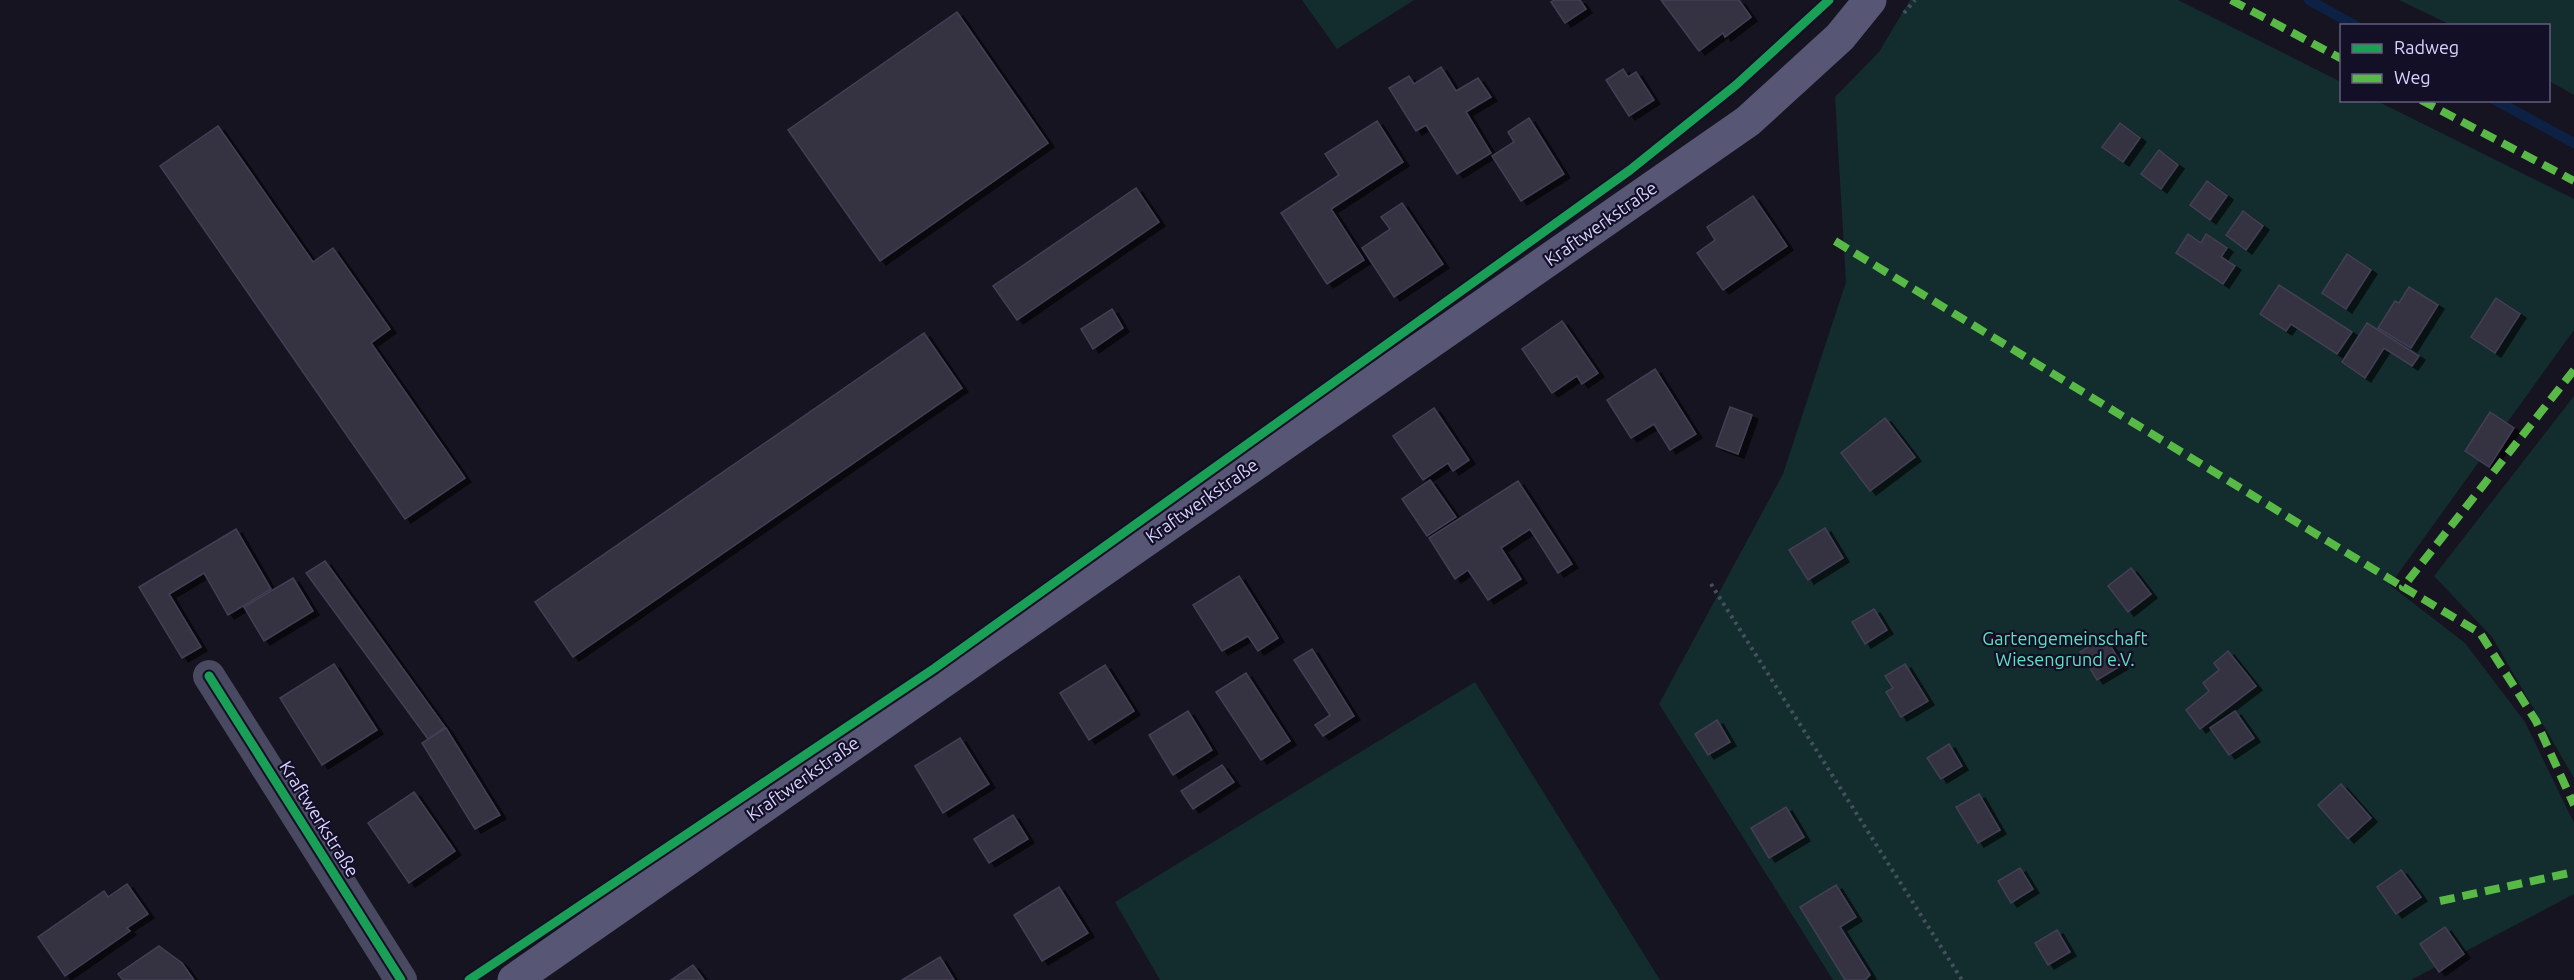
<svg xmlns="http://www.w3.org/2000/svg" width="2574" height="980" font-family="Ubuntu,sans-serif">
  <style>
    .green { fill: #132c2d }
    .lines { fill: none; stroke-linecap: round; stroke-linejoin: round }
    .stream { stroke: #0d2144; stroke-width: 10 }
    .building { fill: #343243; stroke: #433f54; stroke-width: 1.5; filter: url(#shadow) }
    .path { stroke: #44505f; stroke-width: 4; stroke-dasharray: 3 4.5; stroke-linecap: butt }
    .minor { stroke: #4a4962; stroke-width: 32 }
    .secondary { stroke: #575674; stroke-width: 33 }
    .quiet { stroke: #58b947; stroke-width: 8; stroke-dasharray: 15 8; stroke-linecap: butt }
    .cycleway-casing { stroke: #130f26; stroke-width: 13 }
    .cycleway { stroke: #1a9f57; stroke-width: 9 }
    .labels { text-anchor: middle; stroke-width: 4.5; stroke-linejoin: round; paint-order: stroke }
    .street-label { font-size: 18px; fill: #d9d4ff; stroke: #130f26 }
    .park-label { font-size: 18px; fill: #5fe0c0; stroke: #130f26 }
  </style>
  <defs>
    <filter id="shadow"><feDropShadow dx="6" dy="4" stdDeviation="0" flood-color="#0009"/></filter>
  </defs>
  <rect width="100%" height="100%" fill="#161421"/>
  <!-- green -->
  <g class="green">
    <path d="M1302,0H1414L1337,49Z"/>
    <path d="M1910,0H2178L2341,82L2342,100L2377,101L2574,199V330L2390,585L2465,643L2525,722L2574,823V894L2411,980H1833L1659,704L1783,474L1846,282L1835,97L1879,52Z"/>
    <path d="M2399,0H2574V95L2549,81L2548,26L2451,25Z"/>
    <path d="M2574,396V778L2492,637L2434,576Z"/>
    <path d="M1475,682L1660,980H1160L1115,902Z"/>
  </g>
  <g class="lines">
    <!-- stream -->
    <g class="stream">
      <path d="M2309,0L2356,26"/>
      <path d="M2495,100L2574,143"/>
    </g>
  </g>
  <!-- building -->
  <g class="building">
    <path d="M1554,0H1580L1586,9L1565,23L1551,2Z"/>
    <path d="M1661,0H1739L1751,17L1725,37L1723,33L1699,51Z"/>
    <path d="M957,12L1048,143L880,261L788,130Z"/>
    <path d="M1441,67L1456,91L1478,78L1491,97L1466,112L1491,153L1457,174L1426,125L1416,131L1389,88L1409,76L1414,84Z"/>
    <path d="M1623,69L1628,77L1636,72L1654,100L1629,116L1606,80Z"/>
    <path d="M1529,118L1564,174L1521,201L1492,156L1514,142L1508,132Z"/>
    <path d="M1377,121L1403,162L1331,209L1364,260L1327,284L1281,213L1339,175L1325,154Z"/>
    <path d="M2120,123L2140,138L2123,162L2102,147Z"/>
    <path d="M218,126L313,262L333,248L390,329L371,343L465,478L405,519L160,166Z"/>
    <path d="M2159,150L2178,165L2161,189L2141,174Z"/>
    <path d="M2207,181L2227,196L2210,220L2190,205Z"/>
    <path d="M1136,188L1159,222L1017,320L993,286Z"/>
    <path d="M1753,196L1787,246L1723,290L1697,253L1715,240L1707,227Z"/>
    <path d="M1402,203L1443,264L1394,297L1362,248L1390,229L1381,217Z"/>
    <path d="M2243,211L2263,226L2246,250L2226,235Z"/>
    <path d="M2188,234L2201,243L2206,234L2227,248L2221,257L2235,266L2223,284L2176,253Z"/>
    <path d="M2347,254L2371,270L2346,309L2322,293Z"/>
    <path d="M2279,285L2352,332L2337,354L2291,324L2286,331L2260,314Z"/>
    <path d="M2409,287L2438,305L2411,348L2378,328L2395,301L2399,303Z"/>
    <path d="M2496,298L2520,314L2495,353L2471,337Z"/>
    <path d="M1112,309L1123,328L1093,349L1081,329Z"/>
    <path d="M1562,321L1598,373L1582,384L1577,376L1552,393L1522,349Z"/>
    <path d="M2367,323L2419,356L2412,366L2384,348L2365,378L2342,362Z"/>
    <path d="M924,333L962,388L573,657L535,602Z"/>
    <path d="M1655,369L1696,434L1670,450L1654,424L1631,438L1607,400Z"/>
    <path d="M1730,407L1752,415L1738,454L1716,446Z"/>
    <path d="M1434,408L1469,460L1453,471L1448,463L1423,480L1393,436Z"/>
    <path d="M2490,412L2514,428L2489,467L2465,451Z"/>
    <path d="M1885,418L1915,457L1870,491L1841,453Z"/>
    <path d="M1430,480L1456,517L1427,536L1402,499Z"/>
    <path d="M1518,481L1572,564L1558,573L1530,529L1501,548L1521,579L1488,600L1468,570L1455,579L1429,538Z"/>
    <path d="M1825,528L1843,558L1808,580L1789,550Z"/>
    <path d="M236,529L271,589L228,615L204,573L169,594L201,647L182,658L139,587Z"/>
    <path d="M325,561L445,727L428,739L306,573Z"/>
    <path d="M2131,568L2151,594L2128,612L2108,586Z"/>
    <path d="M1239,576L1278,638L1258,651L1248,636L1222,651L1193,605Z"/>
    <path d="M293,578L313,611L264,641L244,607Z"/>
    <path d="M1874,609L1887,630L1865,644L1852,622Z"/>
    <path d="M2105,637L2122,665L2097,680L2080,652Z"/>
    <path d="M1312,649L1354,716L1323,736L1315,725L1330,715L1294,660Z"/>
    <path d="M2228,651L2256,686L2200,729L2186,710L2209,691L2203,683L2219,670L2214,663Z"/>
    <path d="M334,664L377,730L322,765L280,698Z"/>
    <path d="M1905,664L1928,701L1901,717L1886,692L1893,688L1885,676Z"/>
    <path d="M1105,665L1134,711L1089,740L1060,693Z"/>
    <path d="M1246,673L1290,741L1261,760L1216,692Z"/>
    <path d="M1188,711L1212,750L1173,775L1149,735Z"/>
    <path d="M2235,711L2254,738L2229,755L2210,728Z"/>
    <path d="M1717,720L1730,742L1708,755L1695,734Z"/>
    <path d="M446,728L500,815L475,829L422,743Z"/>
    <path d="M960,738L989,784L943,813L915,766Z"/>
    <path d="M1949,744L1962,766L1941,779L1927,758Z"/>
    <path d="M1222,765L1234,782L1193,809L1181,791Z"/>
    <path d="M2341,784L2371,818L2348,839L2318,805Z"/>
    <path d="M414,792L455,851L409,883L368,823Z"/>
    <path d="M1979,794L2000,830L1978,843L1956,807Z"/>
    <path d="M1786,807L1804,837L1769,858L1751,828Z"/>
    <path d="M1013,815L1028,839L989,863L974,839Z"/>
    <path d="M2020,868L2033,889L2011,903L1998,881Z"/>
    <path d="M2401,870L2421,897L2396,914L2377,887Z"/>
    <path d="M127,884L148,914L127,928L130,931L65,976L38,937L104,891L108,897Z"/>
    <path d="M1836,885L1856,917L1840,927L1870,975L1865,980H1845L1800,907Z"/>
    <path d="M1059,887L1088,933L1042,961L1014,915Z"/>
    <path d="M2445,927L2464,954L2439,972L2420,944Z"/>
    <path d="M2057,930L2070,952L2048,965L2035,943Z"/>
    <path d="M159,946L182,963L194,980H123L118,974Z"/>
    <path d="M940,957L954,980H902Z"/>
    <path d="M693,965L704,980H671Z"/>
  </g>
  <g class="lines">
    <!-- path -->
    <g class="path">
      <path d="M1904,13L1915,0"/>
      <path d="M1711,584L1962,980"/>
    </g>
    <!-- minor -->
    <path class="minor" d="M209,676L401,980"/>
    <!-- secondary -->
    <path class="secondary" d="M514,980L1748,121L1840,37L1870,0"/>
    <!-- quiet -->
    <g class="quiet">
      <path d="M2231,0L2342,59"/>
      <path d="M2421,100L2574,181"/>
      <path d="M1835,241L2403,587"/>
      <path d="M2574,370L2403,587L2480,633L2536,721L2574,805"/>
      <path d="M2440,901L2574,872"/>
    </g>
    <defs>
      <g id="cycleway">
        <path d="M209,676L401,980"/>
        <path d="M469,980L935,668L1630,170L1736,85L1829,0"/>
      </g>
    </defs>
    <!-- cycleway casing -->
    <use href="#cycleway" class="cycleway-casing"/>
    <!-- cycleway -->
    <use href="#cycleway" class="cycleway"/>
  </g>
  <g class="labels">
    <!-- street labels -->
    <g class="street-label">
      <text transform="translate(1601 224) rotate(-35)" y="6">Kraftwerkstraße</text>
      <text transform="translate(1202 501) rotate(-35)" y="6">Kraftwerkstraße</text>
      <text transform="translate(803 779) rotate(-35)" y="6">Kraftwerkstraße</text>
      <text transform="translate(319 819) rotate(58)" y="6">Kraftwerkstraße</text>
    </g>
    <!-- park labels -->
    <g class="park-label">
      <text x="2065" y="645">Gartengemeinschaft<tspan x="2065" dy="21">Wiesengrund e.V.</tspan></text>
    </g>
  </g>
  <!-- legend -->
  <rect x="2340" y="24" width="210" height="78" fill="#130f26" stroke="#625e7d" stroke-width="1.5"/>
  <rect x="2352" y="44" width="30" height="9" fill="#1a9f57" stroke="#625e7d" stroke-width="1.5"/>
  <text x="2394" y="54" font-size="18" fill="#d9d4ff">Radweg</text>
  <rect x="2352" y="74" width="30" height="9" fill="#58b947" stroke="#625e7d" stroke-width="1.5"/>
  <text x="2394" y="84" font-size="18" fill="#d9d4ff">Weg</text>
</svg>
